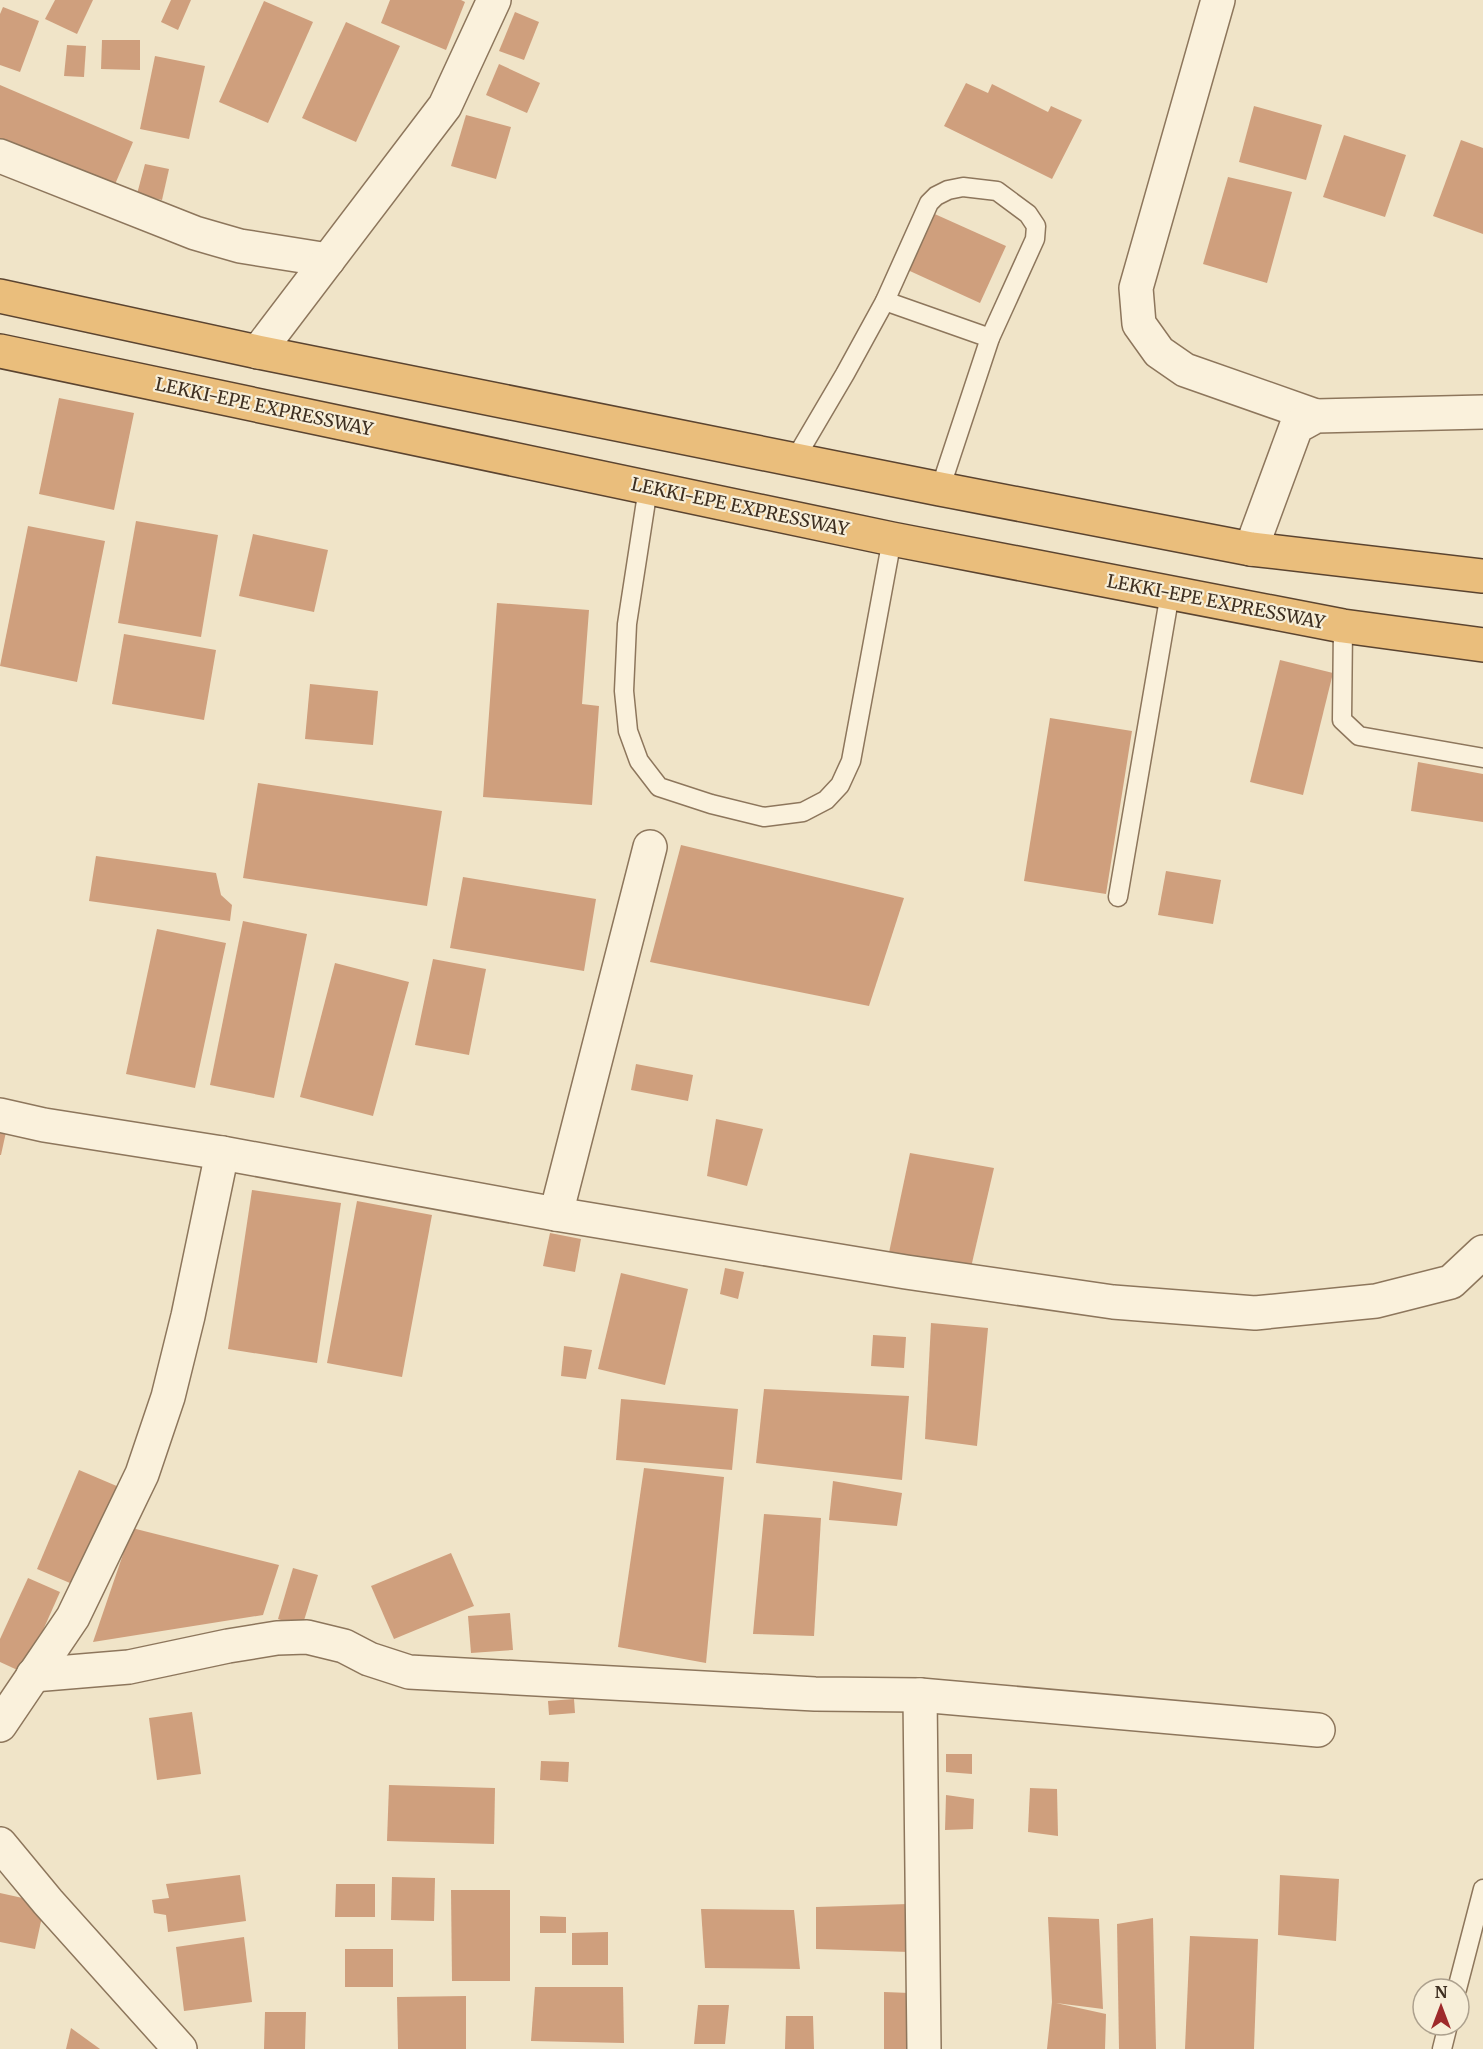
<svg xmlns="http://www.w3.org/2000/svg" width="1483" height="2049" font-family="Merriweather,serif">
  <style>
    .building { fill: #cf9f7d }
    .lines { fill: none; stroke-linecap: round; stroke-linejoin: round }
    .service-casing { stroke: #8d765c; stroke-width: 21 }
    .minor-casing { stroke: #8d765c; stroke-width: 36 }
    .trunk-casing { stroke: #5b4430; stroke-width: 36 }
    .service { stroke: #faf1dc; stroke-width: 18 }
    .minor { stroke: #faf1dc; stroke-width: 33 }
    .trunk { stroke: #eabe7c; stroke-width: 33 }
    .labels { text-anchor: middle; stroke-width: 4.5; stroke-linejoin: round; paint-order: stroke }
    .street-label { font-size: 18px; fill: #3d2e20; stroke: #f7eed8 }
  </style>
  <rect width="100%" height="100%" fill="#f0e4c8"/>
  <!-- building -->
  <g class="building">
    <path d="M55,0H93L77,34L45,19Z"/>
    <path d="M171,0H191L178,30L161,22Z"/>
    <path d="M390,0H461L465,2L446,50L381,23Z"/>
    <path d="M264,1L313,22L268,123L219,102Z"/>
    <path d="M3,7L39,21L20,72L0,65V14Z"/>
    <path d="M515,12L539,22L524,60L499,51Z"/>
    <path d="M346,22L400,46L356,142L302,118Z"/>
    <path d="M102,40H140V70L101,69Z"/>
    <path d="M67,45L86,46L84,77L64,76Z"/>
    <path d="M155,56L205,66L189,139L140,129Z"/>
    <path d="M499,64L540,83L527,113L486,95Z"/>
    <path d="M966,83L988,93L992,84L1048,112L1051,106L1082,120L1052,179L944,126Z"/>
    <path d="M0,85L133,142L113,189L0,141Z"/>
    <path d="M1254,106L1322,125L1306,180L1239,162Z"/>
    <path d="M466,115L511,127L496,179L451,166Z"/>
    <path d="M1344,135L1406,155L1385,217L1323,197Z"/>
    <path d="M1461,140L1483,148V234L1433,216Z"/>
    <path d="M145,164L169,169L162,200L137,194Z"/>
    <path d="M1228,177L1292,192L1267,283L1203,264Z"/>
    <path d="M928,211L1006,246L980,303L901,267Z"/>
    <path d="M59,398L134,413L114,510L39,494Z"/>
    <path d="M136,521L218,535L201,637L118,623Z"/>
    <path d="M28,526L105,541L77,682L0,666Z"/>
    <path d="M253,534L328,550L314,612L239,596Z"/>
    <path d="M497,603L589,610L582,704L599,706L592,805L483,797Z"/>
    <path d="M124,634L216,650L204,720L112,704Z"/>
    <path d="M1280,660L1333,673L1303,795L1250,782Z"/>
    <path d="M310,684L378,691L373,745L305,739Z"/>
    <path d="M1050,718L1132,731L1106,894L1024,881Z"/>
    <path d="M1418,762L1483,774V822L1411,811Z"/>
    <path d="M258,783L442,811L427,906L243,878Z"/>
    <path d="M681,845L904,898L869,1006L650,962Z"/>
    <path d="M96,856L216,873L221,895L232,905L230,921L89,901Z"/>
    <path d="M1166,871L1221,880L1213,924L1158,915Z"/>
    <path d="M463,877L596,899L584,971L450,948Z"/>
    <path d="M243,921L307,934L274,1098L210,1085Z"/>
    <path d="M157,929L226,943L195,1088L126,1074Z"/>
    <path d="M433,959L486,969L469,1055L415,1045Z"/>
    <path d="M335,963L409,982L373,1116L300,1097Z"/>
    <path d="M636,1064L693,1075L688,1101L631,1090Z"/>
    <path d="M716,1119L763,1129L747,1186L707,1176Z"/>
    <path d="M0,1131L6,1132L1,1155H0Z"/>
    <path d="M910,1153L994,1168L969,1276L887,1262Z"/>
    <path d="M252,1190L341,1203L317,1363L228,1349Z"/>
    <path d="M357,1201L432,1215L402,1377L327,1363Z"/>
    <path d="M550,1233L581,1239L575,1272L543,1266Z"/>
    <path d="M725,1268L744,1272L738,1299L720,1294Z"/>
    <path d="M621,1273L688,1289L665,1385L598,1369Z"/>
    <path d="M931,1323L988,1328L977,1446L925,1439Z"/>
    <path d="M873,1335L906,1337L904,1368L871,1366Z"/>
    <path d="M564,1346L592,1350L586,1379L561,1376Z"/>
    <path d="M764,1389L909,1396L902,1480L756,1463Z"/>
    <path d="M621,1399L738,1409L732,1470L616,1460Z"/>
    <path d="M644,1468L724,1477L706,1663L618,1647Z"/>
    <path d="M79,1470L119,1487L77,1586L37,1569Z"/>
    <path d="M833,1481L902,1493L897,1526L829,1520Z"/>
    <path d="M764,1514L821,1518L814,1636L753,1634Z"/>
    <path d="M132,1528L279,1565L263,1615L93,1642Z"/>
    <path d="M451,1553L474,1606L394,1639L371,1586Z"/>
    <path d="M293,1568L318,1575L302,1627L278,1619Z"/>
    <path d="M28,1578L60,1592L24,1673L0,1662V1639Z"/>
    <path d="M510,1613L513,1650L471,1653L468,1616Z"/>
    <path d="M574,1699L575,1713L549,1715L548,1701Z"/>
    <path d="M192,1712L201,1774L157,1780L149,1718Z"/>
    <path d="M946,1754H972V1774L946,1772Z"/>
    <path d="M541,1761L569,1762L568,1782L540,1780Z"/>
    <path d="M389,1785L495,1788L494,1844L387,1841Z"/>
    <path d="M1030,1788L1057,1789L1058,1836L1028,1832Z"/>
    <path d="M946,1795L974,1799L973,1829L945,1830Z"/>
    <path d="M240,1875L246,1921L168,1932L166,1915L154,1913L152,1900L169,1898L166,1884Z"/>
    <path d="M1280,1875L1339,1879L1336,1941L1278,1935Z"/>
    <path d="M392,1877L435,1878L434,1921L391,1920Z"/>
    <path d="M336,1884H375V1917H335Z"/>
    <path d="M451,1890H510V1981H452Z"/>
    <path d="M0,1893L45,1903L35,1949L0,1942Z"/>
    <path d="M908,1904L909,1952L816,1949V1907Z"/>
    <path d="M701,1909L794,1910L800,1969L705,1968Z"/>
    <path d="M540,1916L566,1917V1933H540Z"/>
    <path d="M1048,1917L1099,1919L1103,2009L1056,2003L1106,2014L1105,2049H1047L1052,2002Z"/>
    <path d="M1153,1918L1156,2049H1119L1117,1924Z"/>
    <path d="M608,1932V1965H572V1933Z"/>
    <path d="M1190,1936L1258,1939L1254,2049H1185Z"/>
    <path d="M244,1937L252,2002L184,2011L176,1947Z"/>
    <rect x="345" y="1949" width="48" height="38"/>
    <path d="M535,1987H623L624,2043L531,2041Z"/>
    <path d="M884,1992L910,1993L908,2049H884Z"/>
    <path d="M466,1996V2049H398L397,1997Z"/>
    <path d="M698,2005H729L725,2044H694Z"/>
    <path d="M265,2012H306L305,2049H264Z"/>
    <path d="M786,2016H813L814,2049H785Z"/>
    <path d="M71,2028L100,2049H66Z"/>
  </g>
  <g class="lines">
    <defs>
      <g id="service">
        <path d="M885,301L990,338"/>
        <path d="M795,459L845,374L885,301L929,203L936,196L948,190L963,187L997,191L1028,214L1036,226L1035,239L990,338L940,489"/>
        <path d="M648,488L627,624L624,691L628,731L639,761L659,787L711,804L764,817L803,812L826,800L840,785L851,761L892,539"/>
        <path d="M1343,626L1342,720L1359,736L1483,758"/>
        <path d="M1118,897L1170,593"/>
        <path d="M1457,1989L1483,1889"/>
        <path d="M1442,2049L1448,2025"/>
      </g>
      <g id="minor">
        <path d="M1218,0L1136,288L1139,324L1159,352L1185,370L1316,416"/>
        <path d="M0,156L195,233L240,246L328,260"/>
        <path d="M258,352L445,106L494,0"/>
        <path d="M1251,549L1296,427L1316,416L1483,412"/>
        <path d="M0,1115L44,1125L222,1153L556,1214L906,1272L1113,1302L1255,1313L1376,1301L1451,1282L1483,1252"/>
        <path d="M556,1214L650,847"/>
        <path d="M33,1675L129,1667L228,1646L277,1638L307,1637L344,1646L369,1659L409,1672L815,1694L920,1695L1318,1730"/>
        <path d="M920,1695L924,2049"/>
        <path d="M0,1725L73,1617L142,1474L168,1397L188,1316L222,1153"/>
        <path d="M0,1844L48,1902L180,2049"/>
      </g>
      <g id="trunk">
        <path d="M0,296L258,352L940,489L1251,549L1483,576"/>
        <path d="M0,351L892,539L1343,626L1483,645"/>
      </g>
    </defs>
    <!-- service casing -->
    <use href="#service" class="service-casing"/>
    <!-- minor casing -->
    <use href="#minor" class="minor-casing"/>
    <!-- trunk casing -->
    <use href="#trunk" class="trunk-casing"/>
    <!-- service -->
    <use href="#service" class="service"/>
    <!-- minor -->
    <use href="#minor" class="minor"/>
    <!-- trunk -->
    <use href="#trunk" class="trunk"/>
  </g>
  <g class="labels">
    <!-- street labels -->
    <g class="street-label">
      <text transform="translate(264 407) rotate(12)" y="6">LEKKI-EPE EXPRESSWAY</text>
      <text transform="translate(740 507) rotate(12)" y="6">LEKKI-EPE EXPRESSWAY</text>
      <text transform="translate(1216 602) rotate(11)" y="6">LEKKI-EPE EXPRESSWAY</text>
    </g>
  </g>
  <!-- north arrow -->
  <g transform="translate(1441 2007)"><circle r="28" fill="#f7eed8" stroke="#ada18e" stroke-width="1.5"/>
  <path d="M0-4.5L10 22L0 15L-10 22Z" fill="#9e2a2b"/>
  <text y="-9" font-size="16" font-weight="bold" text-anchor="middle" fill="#3d2e20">N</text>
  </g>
</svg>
